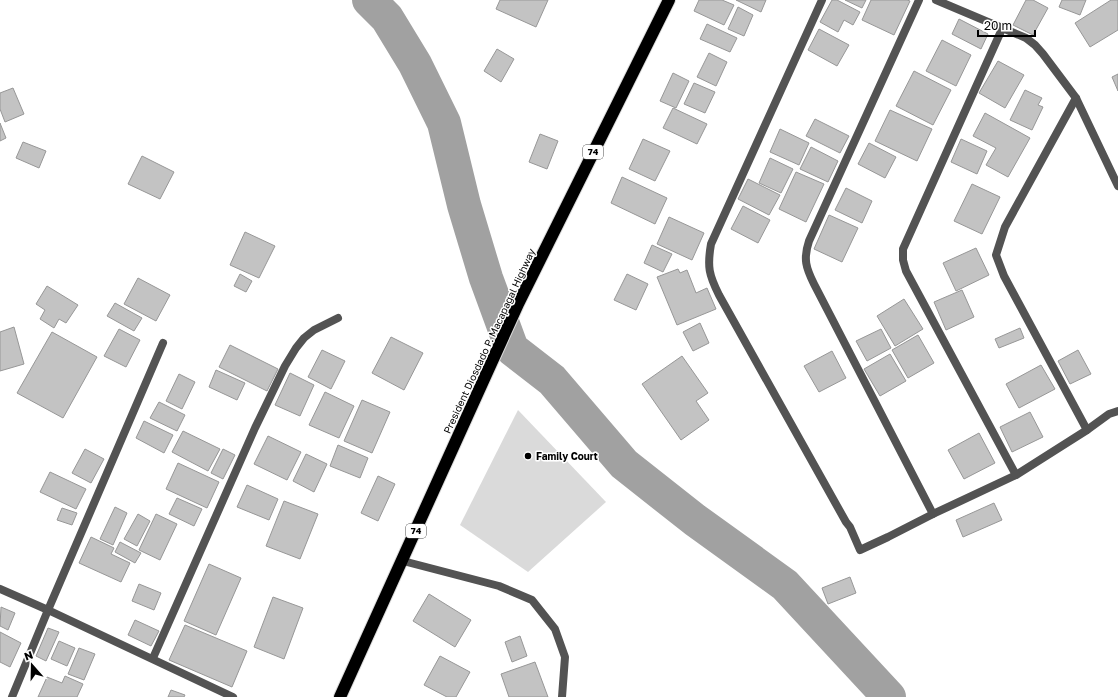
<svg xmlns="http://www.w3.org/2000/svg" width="1118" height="697" font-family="'Golos Text',sans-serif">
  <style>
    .green { fill: #dadada }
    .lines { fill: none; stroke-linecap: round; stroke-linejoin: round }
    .river { stroke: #a1a1a1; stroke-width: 34 }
    .building { fill: #c3c3c3; stroke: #979797 }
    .highway-casing { stroke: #dbdbdb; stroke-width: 14 }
    .street { stroke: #535353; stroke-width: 8 }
    .highway { stroke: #000; stroke-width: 12 }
    .poi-dot { fill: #000; stroke: #fff; stroke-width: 1.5 }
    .labels { text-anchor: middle; stroke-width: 3; stroke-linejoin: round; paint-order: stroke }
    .shield { fill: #fff; stroke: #4c4c4c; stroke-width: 1 }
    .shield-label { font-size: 9px; font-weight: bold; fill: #000 }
    .street-label { font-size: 10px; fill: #000; stroke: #fff }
    .poi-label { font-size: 10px; font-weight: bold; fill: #000; stroke: #fff; text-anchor: start }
  </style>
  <rect width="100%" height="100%" fill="#fff"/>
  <!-- green -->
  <path class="green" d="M518,410L606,502L528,572L460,525Z"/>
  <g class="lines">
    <!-- river -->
    <path class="river" d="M369,0L387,18L415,64L444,123L464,205L486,278L512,349L552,380L624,464L695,520L785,585L889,697"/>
  </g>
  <!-- building -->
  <g class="building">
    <path d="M500,0H548L536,27L496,9Z"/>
    <path d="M699,0H722L734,5L724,25L694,11Z"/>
    <path d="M736,0H766L761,12Z"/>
    <path d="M832,0H837L860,12L853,25L844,20L838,32L820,22Z"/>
    <path d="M845,0H866L862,8Z"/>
    <path d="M871,0H907L910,1L894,35L862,20Z"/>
    <path d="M1026,0H1033L1048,8L1033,35L1013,25Z"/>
    <path d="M1062,0H1086L1080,15L1059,7Z"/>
    <path d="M1111,0H1118V30L1090,47L1075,23Z"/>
    <path d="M738,7L753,15L744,36L728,29Z"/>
    <path d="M959,19L988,34L981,49L952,34Z"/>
    <path d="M707,24L737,38L730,52L700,39Z"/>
    <path d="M819,29L849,45L837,66L808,50Z"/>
    <path d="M942,40L971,55L956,86L926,71Z"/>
    <path d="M497,49L514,59L501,82L484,71Z"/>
    <path d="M709,53L727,62L716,86L697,77Z"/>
    <path d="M998,61L1024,75L1005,108L979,93Z"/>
    <path d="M914,71L951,90L933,125L896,106Z"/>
    <path d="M673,73L689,81L676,108L660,101Z"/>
    <path d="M1118,74V91L1112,77Z"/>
    <path d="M694,83L715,92L705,113L684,104Z"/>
    <path d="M13,88L24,114L5,122L0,109V93Z"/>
    <path d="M1025,90L1042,98L1038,105L1043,107L1032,130L1010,120Z"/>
    <path d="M673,108L707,124L697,144L663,128Z"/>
    <path d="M890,110L932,129L917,161L875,141Z"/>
    <path d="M985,113L1030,138L1008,177L986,165L996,148L973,136Z"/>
    <path d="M815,119L849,136L840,153L806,136Z"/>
    <path d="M0,123L6,138L0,141Z"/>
    <path d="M780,129L809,143L799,165L770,152Z"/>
    <path d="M540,134L558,141L547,169L529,162Z"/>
    <path d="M643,139L670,151L655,181L629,169Z"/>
    <path d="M961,139L987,151L977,174L951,162Z"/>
    <path d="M23,142L46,151L39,168L16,158Z"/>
    <path d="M869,143L896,157L885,178L858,164Z"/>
    <path d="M811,147L838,161L828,182L800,169Z"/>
    <path d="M142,156L174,172L160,199L128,184Z"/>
    <path d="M770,158L793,169L781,193L759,183Z"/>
    <path d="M796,172L824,184L806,222L779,209Z"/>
    <path d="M622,177L667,198L655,224L611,203Z"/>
    <path d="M748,179L780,195L769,215L738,199Z"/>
    <path d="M972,184L1000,197L982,234L954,221Z"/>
    <path d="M846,188L872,201L862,223L835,210Z"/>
    <path d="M743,206L770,220L758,243L731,229Z"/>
    <path d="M829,215L858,228L842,262L814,249Z"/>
    <path d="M669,217L704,233L692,260L657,244Z"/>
    <path d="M245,232L275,246L259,278L230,265Z"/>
    <path d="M652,245L672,254L663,272L644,263Z"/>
    <path d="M976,248L989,275L956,291L943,263Z"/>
    <path d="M678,269L680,273L687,270L696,293L707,288L716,309L677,325L657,277Z"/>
    <path d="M240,274L252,281L246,292L234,286Z"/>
    <path d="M627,274L648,284L636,310L614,300Z"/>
    <path d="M138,278L170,295L156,321L124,304Z"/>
    <path d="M47,286L78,305L66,323L59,319L54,328L40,319L45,310L36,304Z"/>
    <path d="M962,290L974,317L946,330L934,302Z"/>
    <path d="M904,299L923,329L895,346L877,316Z"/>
    <path d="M115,303L142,318L134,331L107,316Z"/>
    <path d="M700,323L709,343L693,351L683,332Z"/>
    <path d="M14,327L24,364L0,371V332Z"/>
    <path d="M1020,328L1024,338L999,348L995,339Z"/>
    <path d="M119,329L140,340L126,367L104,356Z"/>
    <path d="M881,329L891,348L867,361L856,341Z"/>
    <path d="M52,332L97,357L63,418L17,393Z"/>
    <path d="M918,335L934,363L908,378L892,350Z"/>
    <path d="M391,337L423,353L404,390L372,373Z"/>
    <path d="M230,345L278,369L267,391L219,367Z"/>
    <path d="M322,350L345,361L331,389L308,377Z"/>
    <path d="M1078,350L1091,374L1070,384L1058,361Z"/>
    <path d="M832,351L846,378L819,392L804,366Z"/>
    <path d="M890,354L906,381L880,396L864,369Z"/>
    <path d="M682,356L708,393L696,401L709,420L681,440L642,384Z"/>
    <path d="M1041,365L1055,389L1019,408L1006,384Z"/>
    <path d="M216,370L245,383L237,400L209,387Z"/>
    <path d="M290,373L314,385L300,416L275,405Z"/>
    <path d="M179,374L195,382L182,409L166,401Z"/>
    <path d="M325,392L354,406L339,438L309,425Z"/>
    <path d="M362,400L390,412L372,453L344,441Z"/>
    <path d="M159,402L185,415L177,431L150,418Z"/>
    <path d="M1030,412L1043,437L1012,452L1000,427Z"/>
    <path d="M144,421L173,435L164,453L136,438Z"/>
    <path d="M183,431L220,449L208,471L172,452Z"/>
    <path d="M979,433L995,463L964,479L948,450Z"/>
    <path d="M268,436L301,452L287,480L254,464Z"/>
    <path d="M338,445L368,458L360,478L330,466Z"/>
    <path d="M85,449L104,459L91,483L72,473Z"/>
    <path d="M223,449L235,455L223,479L211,473Z"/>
    <path d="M306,454L327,464L314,492L293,481Z"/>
    <path d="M178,463L219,482L207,508L166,489Z"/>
    <path d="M50,472L86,489L76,509L40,492Z"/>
    <path d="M378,476L395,484L378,521L361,513Z"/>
    <path d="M247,485L278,499L269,520L237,507Z"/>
    <path d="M177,498L202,509L194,526L169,514Z"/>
    <path d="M284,501L318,514L300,559L266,546Z"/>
    <path d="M994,503L1002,520L963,537L956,520Z"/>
    <path d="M115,507L127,513L113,545L100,539Z"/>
    <path d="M62,508L77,513L72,525L57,520Z"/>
    <path d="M138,514L150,521L137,546L124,539Z"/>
    <path d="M156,514L177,524L160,560L139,550Z"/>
    <path d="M91,537L114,548L111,554L130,563L121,582L79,563Z"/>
    <path d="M120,542L141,553L135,563L115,552Z"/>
    <path d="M209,564L241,578L216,635L184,621Z"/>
    <path d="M850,577L856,593L828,604L822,588Z"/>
    <path d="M139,584L161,593L154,610L132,601Z"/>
    <path d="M429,594L471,620L455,647L413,621Z"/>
    <path d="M273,597L303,608L284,659L254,647Z"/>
    <path d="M1,607L15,613L8,630L0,626Z"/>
    <path d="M135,620L159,631L151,646L128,635Z"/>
    <path d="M185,625L247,651L232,687L169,660Z"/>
    <path d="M48,628L59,632L46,661L36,656Z"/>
    <path d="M0,632L21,643L10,667L0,662Z"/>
    <path d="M520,636L527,656L512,662L505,642Z"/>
    <path d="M59,641L75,648L67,666L51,659Z"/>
    <path d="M79,648L95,654L84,680L68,674Z"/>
    <path d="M440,656L470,672L456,697H447L424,685Z"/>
    <path d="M535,662L548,697H509L501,674Z"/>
    <path d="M65,676L83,684L77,697H38L47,677L62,683Z"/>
    <path d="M171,690L185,695L184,697H168Z"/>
  </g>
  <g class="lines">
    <defs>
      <path id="highway" d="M340,697L518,304L669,0"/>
    </defs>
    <!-- highway casing -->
    <use href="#highway" class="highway-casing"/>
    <!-- street -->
    <g class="street">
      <path d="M822,0L711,244C707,267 709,275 719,295L846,522L850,527L860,550L888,537L933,514L1016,475L1087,430L1109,414L1118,411"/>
      <path d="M919,0L809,241C803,259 806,268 814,284L933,514"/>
      <path d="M936,0L1026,38L1035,45L1043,54L1076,98L1118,186"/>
      <path d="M1002,29L903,249V260L906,271L1016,475"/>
      <path d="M1076,98L1005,227L996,255L1004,276L1087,430"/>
      <path d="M403,561L499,586L532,600L555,629L565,657L562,697"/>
      <path d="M0,589L48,610L233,697"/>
      <path d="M153,658L255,428L285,366L296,348L304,338L314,330L338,318"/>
      <path d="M12,697L48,610L163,343"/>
    </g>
    <!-- highway -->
    <use href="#highway" class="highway"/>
  </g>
  <!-- markers -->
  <circle class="poi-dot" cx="528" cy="456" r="4"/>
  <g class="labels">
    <!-- shield labels -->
    <g class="shield">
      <rect x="583" y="145" width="20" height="14" rx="3"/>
      <rect x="406" y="524" width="20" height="14" rx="3"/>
    </g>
    <g class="shield-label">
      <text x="593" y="155">74</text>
      <text x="416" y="534">74</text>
    </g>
    <!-- street labels -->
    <g class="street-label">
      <text transform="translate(489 341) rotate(-65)" y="4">President Diosdado P. Macapagal Highway</text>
    </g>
    <!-- poi labels -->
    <g class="poi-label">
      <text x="536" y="460">Family Court</text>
    </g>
  </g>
  <!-- north arrow -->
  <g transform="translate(32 665) rotate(340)" stroke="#ffffff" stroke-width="3" paint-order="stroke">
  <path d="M0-3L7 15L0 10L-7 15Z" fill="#000000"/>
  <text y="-6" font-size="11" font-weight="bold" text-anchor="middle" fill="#000000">N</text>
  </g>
  <!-- scale -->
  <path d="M978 30v6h57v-6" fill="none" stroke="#000000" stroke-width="2"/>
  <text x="984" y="30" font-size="12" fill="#000000" stroke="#ffffff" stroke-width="3" paint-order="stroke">20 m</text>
</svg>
